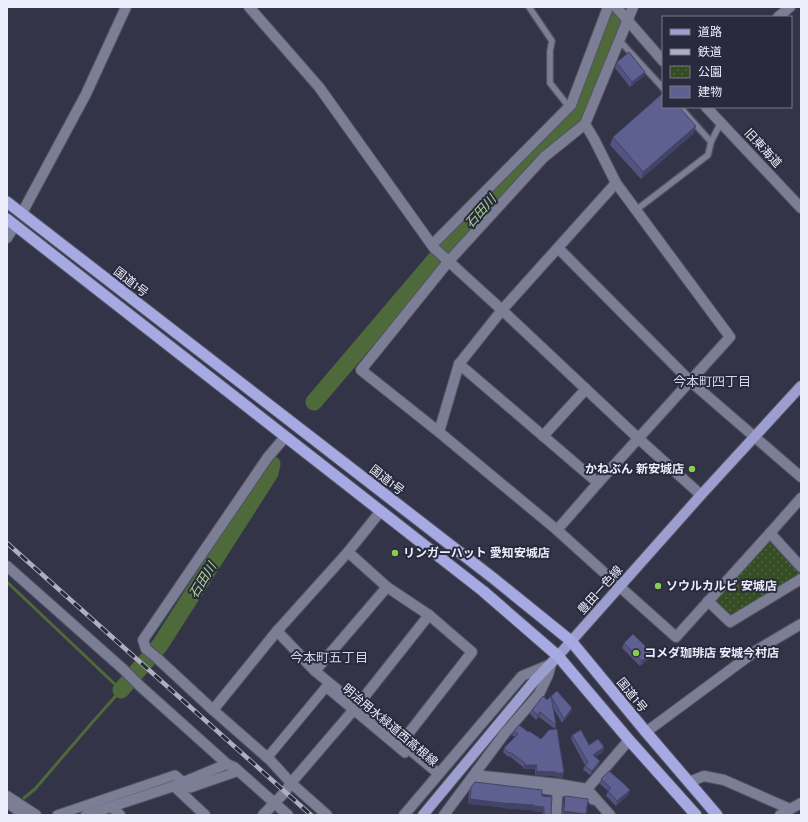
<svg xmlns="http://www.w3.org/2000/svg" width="808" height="822" font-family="Karla,'Noto Sans JP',sans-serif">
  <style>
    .park { fill: url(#park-dots) }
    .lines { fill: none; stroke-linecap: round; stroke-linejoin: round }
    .stream { stroke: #4e693a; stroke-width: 3 }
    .river { stroke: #4e693a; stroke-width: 17 }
    .service-casing { stroke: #525363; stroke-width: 8 }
    .pedestrian-casing { stroke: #525363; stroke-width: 11 }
    .minor-casing { stroke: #525363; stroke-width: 12 }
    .tertiary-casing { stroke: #525363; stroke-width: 12 }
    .primary-casing { stroke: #525363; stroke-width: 12 }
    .trunk-casing { stroke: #525363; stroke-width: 13 }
    .service { stroke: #7c7e95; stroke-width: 5.5 }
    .pedestrian { stroke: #7c7e95; stroke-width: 9 }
    .minor { stroke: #7c7e95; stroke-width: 10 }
    .tertiary { stroke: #7c7e95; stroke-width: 10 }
    .primary { stroke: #9c9ecf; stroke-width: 10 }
    .trunk { stroke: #a6a9e2; stroke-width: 11 }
    .rail-casing { stroke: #afb0bf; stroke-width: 4.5 }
    .rail { stroke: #292a3d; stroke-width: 3; stroke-dasharray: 9; stroke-linecap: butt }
    .wall { fill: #52537e }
    .shaded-wall { fill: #424366 }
    .building { fill: #5f6092; stroke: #424366 }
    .poi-dot { fill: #87cf4a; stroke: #292a3d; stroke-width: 1.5 }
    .labels { text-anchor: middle; stroke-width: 4; stroke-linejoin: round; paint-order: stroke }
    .street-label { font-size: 12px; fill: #edeefb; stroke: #292a3d }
    .poi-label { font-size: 12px; font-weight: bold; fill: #edeefb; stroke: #292a3d; text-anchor: start }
    .water-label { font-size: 13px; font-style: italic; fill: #a9d58b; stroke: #292a3d }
    .neighbourhood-label { font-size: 13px; fill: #d1d3ec; stroke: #292a3d }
  </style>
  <defs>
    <pattern id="park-dots" width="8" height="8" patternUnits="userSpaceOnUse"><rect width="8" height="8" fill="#354d22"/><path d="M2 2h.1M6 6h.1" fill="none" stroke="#536743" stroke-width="1.8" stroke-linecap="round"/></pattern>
  </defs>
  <rect width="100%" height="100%" fill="#333448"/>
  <!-- park -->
  <path class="park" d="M771,538L801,573V575L730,618L714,601Z"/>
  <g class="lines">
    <!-- stream -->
    <path class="stream" d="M7,582L121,690L90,725L35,789L24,798"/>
    <!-- river -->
    <g class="river">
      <path d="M314,402L433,262L489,199L566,127L577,114L614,26L621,7"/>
      <path d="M121,690L160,645L270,473L272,464"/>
    </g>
    <defs>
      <g id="service">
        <path d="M529,7L552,41L550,51V83L569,107"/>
        <path d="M619,40L663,88"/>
        <path d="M680,107L711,142L721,122"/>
        <path d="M636,210L708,155L711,142"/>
      </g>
      <g id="pedestrian">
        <path d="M267,758L326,687L405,753"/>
        <path d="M470,780L589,795L593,800"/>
        <path d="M7,803L24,815"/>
        <path d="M57,815L175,775L190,788L239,771"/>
      </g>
      <g id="minor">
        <path d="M249,7L319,87L434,248L502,310L639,439L701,495"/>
        <path d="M778,17L790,7"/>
        <path d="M585,124L544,157L448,262L361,370L439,432L557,530L620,587L676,637L770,533L801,498"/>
        <path d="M22,213L86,94L126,7"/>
        <path d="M7,238L15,225"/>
        <path d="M432,245L571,105L608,7"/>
        <path d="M558,248L690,381L801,477"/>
        <path d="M459,364L598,483"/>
        <path d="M439,432L459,364L502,310L616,183"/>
        <path d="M543,436L586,389"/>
        <path d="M557,530L598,483L730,337L616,183L594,139L585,124L633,7"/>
        <path d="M770,533L801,567"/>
        <path d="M348,552L387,587L429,615L472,652L401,743"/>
        <path d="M7,566L123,669L140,686L227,764"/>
        <path d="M708,601L730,622L801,579"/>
        <path d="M277,631L315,671L439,774"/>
        <path d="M315,671L387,587"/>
        <path d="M213,710L157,658L146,649L143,640L268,457L285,437"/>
        <path d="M646,732L757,650L801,624"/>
        <path d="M474,775L558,784L587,789L610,815"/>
        <path d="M689,782L704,776L724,780L790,809"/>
        <path d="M174,786L205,815"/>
        <path d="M587,789L629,740"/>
        <path d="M7,796L36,815"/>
        <path d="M112,807L120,815"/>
        <path d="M86,815L174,786L227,764L234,767L288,815"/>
        <path d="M263,815L285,792L291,783L357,706L429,615"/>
        <path d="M327,815L291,783L270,760L213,710L277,631L348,552L380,512"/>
        <path d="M404,815L522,676L551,664"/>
        <path d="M444,815L505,733L539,694L548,675L551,664"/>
        <path d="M556,815L558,784"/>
        <path d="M780,815L801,803"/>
      </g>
      <g id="tertiary">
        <path d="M616,7L663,61"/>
        <path d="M706,107L801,208"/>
      </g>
      <path id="primary" d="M423,815L535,680L558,656L701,495L801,386"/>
      <g id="trunk">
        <path d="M7,202L493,578L571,641L646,732L717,815"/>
        <path d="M7,219L483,591L558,656L629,740L696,815"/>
      </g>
    </defs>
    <!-- service casing -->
    <use href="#service" class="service-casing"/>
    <!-- pedestrian casing -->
    <use href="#pedestrian" class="pedestrian-casing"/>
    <!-- minor casing -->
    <use href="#minor" class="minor-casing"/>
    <!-- tertiary casing -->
    <use href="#tertiary" class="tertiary-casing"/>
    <!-- primary casing -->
    <use href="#primary" class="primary-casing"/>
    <!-- trunk casing -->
    <use href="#trunk" class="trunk-casing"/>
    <!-- service -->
    <use href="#service" class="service"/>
    <!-- pedestrian -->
    <use href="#pedestrian" class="pedestrian"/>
    <!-- minor -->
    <use href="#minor" class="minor"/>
    <!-- tertiary -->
    <use href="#tertiary" class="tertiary"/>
    <!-- primary -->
    <use href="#primary" class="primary"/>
    <!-- trunk -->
    <use href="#trunk" class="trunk"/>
    <defs>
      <path id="rail" d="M7,543L311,815"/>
    </defs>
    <!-- rail casing -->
    <use href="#rail" class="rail-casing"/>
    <!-- rail -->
    <use href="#rail" class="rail"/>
  </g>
  <!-- wall -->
  <g class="wall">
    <path d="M617,62L645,72L643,77L630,87L615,68Z"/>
    <path d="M696,126L693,134L641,179L610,145L613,137Z"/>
    <path d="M624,643L650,658L640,666L622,648Z"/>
    <path d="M557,691L572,708L570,713L562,723L553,708L556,725L555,729L564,773L562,778L554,777V776L535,775V769H523V767L509,756L508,757L503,752L504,748L515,737L512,735L514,731L528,732L541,739L555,729L539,717L536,720L530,714L532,710L547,700Z"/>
    <path d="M572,735L589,745L604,747L603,752L595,757L599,765L590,775L583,770L585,765L571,739Z"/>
    <path d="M601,779L630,790L628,795L616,806L606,796L608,791L600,784Z"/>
    <path d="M471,787L542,796L551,810L552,815H542L543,812L532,811V810L501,808V807L468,804L469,792Z"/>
    <path d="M565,796L586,814V815H562L564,800Z"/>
  </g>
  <!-- shaded-wall -->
  <g class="shaded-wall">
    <path d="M645,72L643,77L630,87L632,82Z"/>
    <path d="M696,126L693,134L641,179L643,172Z"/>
    <path d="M652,653L650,658L640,666L642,661Z"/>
    <path d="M572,708L570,713L562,723L564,719Z"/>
    <path d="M540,712L539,717L536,720L538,715Z"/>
    <path d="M604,747L603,752L591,760L593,755Z"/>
    <path d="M600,761L599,765L590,775L592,771Z"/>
    <path d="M524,765H537L535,769H523Z"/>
    <path d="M536,771L556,772L554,776L535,775Z"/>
    <path d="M556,773H564L562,778L554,777Z"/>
    <path d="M630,790L628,795L616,806L617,801Z"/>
    <path d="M470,799L503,803L501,807L468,804Z"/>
    <path d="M503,803L534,805L532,810L501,808Z"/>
    <path d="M534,806L544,807L543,812L532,811Z"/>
    <path d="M564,811L586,814V815H563Z"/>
  </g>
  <!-- building -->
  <g class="building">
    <path d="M629,52L645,72L632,82L617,63V62Z"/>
    <path d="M663,93V107H679L696,126L643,172L613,137Z"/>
    <path d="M633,634L652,653L642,661L624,643Z"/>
    <path d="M557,691L572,708L564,719L551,696L556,725L540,712L538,715L532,710L543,696L547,700Z"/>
    <path d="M519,725L528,732L529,731L541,739L549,730L557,729L564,773H556V772L536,771L537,765H524L525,763L510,752L509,753L504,748L518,734L514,731Z"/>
    <path d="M581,730L589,745L598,739L604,747L593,755L600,761L592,771L585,766L588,762L572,735Z"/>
    <path d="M609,771L622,782L630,790L617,801L608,791L611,788L601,779Z"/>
    <path d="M475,782L542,790V796L552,797L551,810L552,815H544V807L534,806V805L503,803L470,799L471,787Z"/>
    <path d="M565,796L588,799L586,814L564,811Z"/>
  </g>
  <!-- markers -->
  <g class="poi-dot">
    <circle cx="692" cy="469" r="4"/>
    <circle cx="395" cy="553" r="4"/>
    <circle cx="658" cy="586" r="4"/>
    <circle cx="636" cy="653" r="4"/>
  </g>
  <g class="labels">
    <!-- street labels -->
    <g class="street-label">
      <text transform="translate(763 148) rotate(47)" y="4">旧東海道</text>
      <text transform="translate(131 282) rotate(38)" y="4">国道1号</text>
      <text transform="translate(387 480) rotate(38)" y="4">国道1号</text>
      <text transform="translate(600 590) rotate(-48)" y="4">豊田一色線</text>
      <text transform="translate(632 695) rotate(51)" y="4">国道1号</text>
      <text transform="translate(390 725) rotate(40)" y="4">明治用水緑道西高根線</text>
    </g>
    <!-- poi labels -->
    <g class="poi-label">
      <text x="684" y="473" text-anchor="end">かねぶん 新安城店</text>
      <text x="403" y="557">リンガーハット 愛知安城店</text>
      <text x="666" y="590">ソウルカルビ 安城店</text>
      <text x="644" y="657">コメダ珈琲店 安城今村店</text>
    </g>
    <!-- water labels -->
    <g class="water-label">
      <text transform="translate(480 211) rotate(-48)" y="5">石田川</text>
      <text transform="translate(202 580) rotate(-58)" y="5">石田川</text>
    </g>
    <!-- neighbourhood labels -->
    <g class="neighbourhood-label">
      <text x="712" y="386">今本町四丁目</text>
      <text x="329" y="662">今本町五丁目</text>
    </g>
  </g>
  <!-- border -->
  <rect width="808" height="822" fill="none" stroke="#edeefb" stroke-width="16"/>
  <!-- legend -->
  <rect x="662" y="16" width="130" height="92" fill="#292a3d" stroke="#777889"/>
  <rect x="670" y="29" width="20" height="6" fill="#9c9ecf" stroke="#777889"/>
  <text x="698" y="36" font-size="12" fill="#edeefb">道路</text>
  <rect x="670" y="49" width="20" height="6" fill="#afb0bf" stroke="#777889"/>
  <text x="698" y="56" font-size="12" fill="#edeefb">鉄道</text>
  <rect x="670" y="66" width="20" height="12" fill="url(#park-dots)" stroke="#777889"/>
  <text x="698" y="76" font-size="12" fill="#edeefb">公園</text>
  <rect x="670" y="86" width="20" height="12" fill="#5f6092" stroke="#777889"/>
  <text x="698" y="96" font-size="12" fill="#edeefb">建物</text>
</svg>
